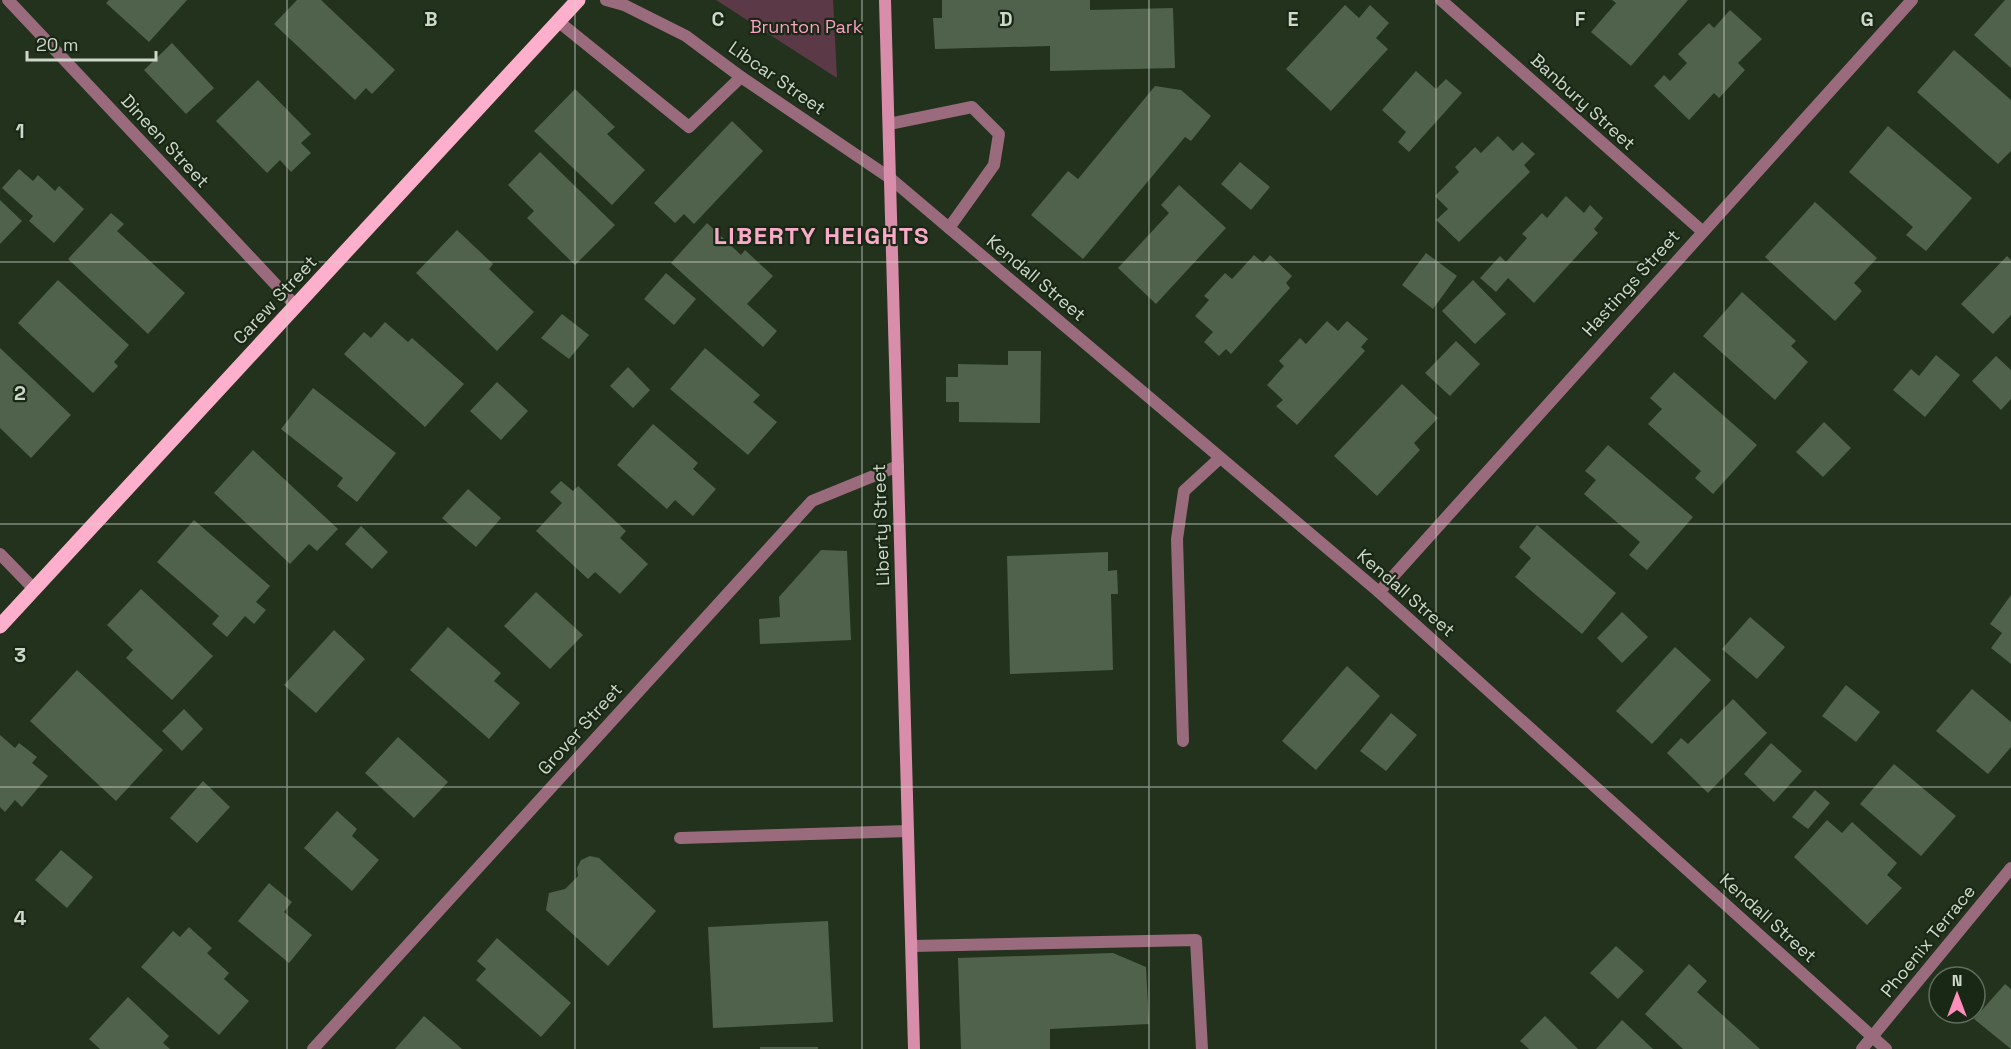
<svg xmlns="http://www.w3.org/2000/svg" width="2011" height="1049" font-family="'Space Grotesk',sans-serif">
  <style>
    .green { fill: #5b3946 }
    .building { fill: #50624b }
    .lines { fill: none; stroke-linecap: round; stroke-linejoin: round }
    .lane { stroke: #9a6b7d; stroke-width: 12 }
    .street { stroke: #9a6b7d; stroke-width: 12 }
    .secondary { stroke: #d88daa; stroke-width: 12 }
    .primary { stroke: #fdafcc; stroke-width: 15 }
    .grid { fill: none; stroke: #cdd7ca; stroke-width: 1.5; stroke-opacity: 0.55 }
    .labels { text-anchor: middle; stroke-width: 4.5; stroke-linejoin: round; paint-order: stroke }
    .park-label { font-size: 18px; fill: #fba1c4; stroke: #182814 }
    .street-label { font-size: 18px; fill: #cdd7ca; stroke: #182814 }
    .district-label { font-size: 24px; font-weight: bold; letter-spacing: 1.5px; fill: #faabc9; stroke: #182814 }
    .grid-label { font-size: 20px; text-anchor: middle; font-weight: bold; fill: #cdd7ca; stroke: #182814; stroke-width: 4.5; stroke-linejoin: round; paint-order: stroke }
  </style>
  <rect width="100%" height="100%" fill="#22321d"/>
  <!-- green -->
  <path class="green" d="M716,0H833L837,78Z"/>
  <!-- building -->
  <g class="building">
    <path d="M109,0H187L149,42L106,3Z"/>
    <path d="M297,0H321L395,70L372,94L366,88L355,100L274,24Z"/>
    <path d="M942,0H1090V10L1173,8L1175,68L1050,71V46L935,49L933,18H942Z"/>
    <path d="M1612,0H1688L1631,66L1591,32L1616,3Z"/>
    <path d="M2005,0H2011V68L1974,35Z"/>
    <path d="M1345,5L1359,18L1370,5L1389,23L1376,38L1388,49L1331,111L1286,69Z"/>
    <path d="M1730,10L1762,39L1738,63L1745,70L1719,98L1714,93L1689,120L1654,86L1664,75L1670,81L1687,63L1678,54L1709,23L1714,28Z"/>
    <path d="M172,43L214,88L186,114L144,70Z"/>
    <path d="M1954,50L2011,100V151L1998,164L1917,92Z"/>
    <path d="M1416,71L1436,89L1446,79L1462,93L1409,152L1398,142L1406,132L1382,110Z"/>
    <path d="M258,80L311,134L301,143L311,153L291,172L280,160L267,173L216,121Z"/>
    <path d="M1155,86L1181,90L1211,116L1191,141L1185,137L1083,259L1031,215L1068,171L1078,179Z"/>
    <path d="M575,89L615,127L607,134L645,170L612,205L534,131Z"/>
    <path d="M732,121L763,151L694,224L684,214L675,223L654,203Z"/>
    <path d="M1888,126L1972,198L1926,251L1906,235L1913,227L1849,172Z"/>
    <path d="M1498,136L1513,151L1522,142L1535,154L1524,165L1530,172L1459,242L1436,220L1448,209L1435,196L1459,172L1455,167L1475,147L1481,153Z"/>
    <path d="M540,152L615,225L575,265L527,218L534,211L508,185Z"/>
    <path d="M1240,162L1270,187L1251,210L1221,184Z"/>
    <path d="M19,169L33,181L38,175L55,191L59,186L84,209L54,243L29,221L33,216L2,188Z"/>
    <path d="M1179,185L1226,228L1156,304L1118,268L1169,213L1161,205Z"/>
    <path d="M1566,196L1584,213L1590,205L1603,218L1594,229L1598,233L1534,303L1508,278L1496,292L1480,278L1500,256L1506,262L1527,238L1522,234L1542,213L1547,218Z"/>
    <path d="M0,200L22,221L0,244Z"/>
    <path d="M1815,202L1877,258L1854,283L1862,291L1835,321L1765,257Z"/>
    <path d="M111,213L124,224L117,231L185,293L148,334L68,259Z"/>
    <path d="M707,223L741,255L745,250L773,276L747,304L777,331L763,347L671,263Z"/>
    <path d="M457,230L493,264L489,269L534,312L497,351L416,273Z"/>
    <path d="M1426,253L1457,276L1433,309L1402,285Z"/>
    <path d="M1254,255L1263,263L1270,255L1292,276L1286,283L1290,288L1231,354L1226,349L1219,356L1204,342L1213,332L1195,316L1209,300L1204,296L1225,273L1232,279Z"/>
    <path d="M2007,256L2011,260V315L1993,334L1961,304Z"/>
    <path d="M666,273L696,299L674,325L644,299Z"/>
    <path d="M58,280L129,345L114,362L118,366L93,393L18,323Z"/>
    <path d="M1473,280L1506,314L1475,344L1442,311Z"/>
    <path d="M1742,292L1796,341L1791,346L1808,362L1775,400L1703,336Z"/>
    <path d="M562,314L589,335L569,359L541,338Z"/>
    <path d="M1327,321L1338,331L1347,321L1368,339L1361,347L1365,351L1297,425L1276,406L1283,400L1267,385L1284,366L1279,361L1300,338L1306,344Z"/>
    <path d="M385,322L408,342L412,338L464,384L425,427L344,354L364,332L371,338Z"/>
    <path d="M1456,341L1480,364L1450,396L1425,373Z"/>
    <path d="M0,348L71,415L31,458L0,428Z"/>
    <path d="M705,348L760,395L753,402L777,422L748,455L670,389Z"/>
    <path d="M1008,351H1041L1040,423L959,422V402H946V377H958V364L1008,365Z"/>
    <path d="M1936,355L1960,375L1925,417L1893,390L1911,369L1919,376Z"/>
    <path d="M1996,356L2011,370V399L2001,410L1972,381Z"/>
    <path d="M628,367L650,390L633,408L610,386Z"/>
    <path d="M1674,372L1757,445L1713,494L1695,478L1701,471L1648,424L1662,409L1650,398Z"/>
    <path d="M497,382L528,411L501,440L470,411Z"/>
    <path d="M1402,384L1438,418L1414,443L1420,450L1377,496L1334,456Z"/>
    <path d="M313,388L396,453L357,502L337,486L343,478L281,429Z"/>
    <path d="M1824,422L1851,448L1823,477L1796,452Z"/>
    <path d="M653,424L698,463L693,469L716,489L693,516L675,500L667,509L617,465Z"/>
    <path d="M1608,445L1693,517L1647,570L1629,555L1640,542L1584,494L1596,480L1585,471Z"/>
    <path d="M253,450L338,529L317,551L309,544L290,564L214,493Z"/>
    <path d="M561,481L573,491L578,486L626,531L620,538L648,564L620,594L595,572L588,579L536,531L562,503L550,492Z"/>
    <path d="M468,489L501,518L476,547L442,518Z"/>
    <path d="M194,520L270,586L256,602L266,610L254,624L245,616L227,637L212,624L219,616L157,562Z"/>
    <path d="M1537,525L1616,593L1582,634L1515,577L1531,558L1519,547Z"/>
    <path d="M361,526L388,552L372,569L345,544Z"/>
    <path d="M821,550L847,551L851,640L760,644L759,619L780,617L779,597Z"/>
    <path d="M1108,552V571L1117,570L1118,594H1111L1113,670L1010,674L1007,556Z"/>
    <path d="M141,589L213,656L172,700L126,658L133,650L107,625Z"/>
    <path d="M536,592L583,635L550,669L504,626Z"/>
    <path d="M2011,595V664L1991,648L2002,633L1990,624Z"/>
    <path d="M1622,612L1648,637L1622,663L1597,638Z"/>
    <path d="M1750,617L1785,647L1757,679L1722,649Z"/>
    <path d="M448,627L501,673L494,681L520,703L489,739L410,670Z"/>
    <path d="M334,630L365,659L316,713L284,685Z"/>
    <path d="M1675,647L1711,680L1652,744L1616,711Z"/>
    <path d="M1347,666L1380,696L1316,770L1282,741Z"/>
    <path d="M77,670L163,750L116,801L30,721Z"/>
    <path d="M1846,685L1880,712L1856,742L1822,716Z"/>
    <path d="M1972,689L2011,722V747L1988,774L1936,731Z"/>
    <path d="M1733,699L1767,733L1708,793L1667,753L1681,738L1688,744Z"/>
    <path d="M184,709L203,729L182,751L162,731Z"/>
    <path d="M1391,713L1417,735L1386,771L1360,751Z"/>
    <path d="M0,735L15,748L19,743L37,757L32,763L48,776L22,807L15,800L5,812L0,807Z"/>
    <path d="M398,737L448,782L414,818L365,773Z"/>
    <path d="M1771,743L1802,771L1774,802L1744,774Z"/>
    <path d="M1894,764L1956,816L1921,856L1860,804Z"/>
    <path d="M203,781L230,807L197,843L170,818Z"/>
    <path d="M1815,790L1830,803L1808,829L1792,817Z"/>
    <path d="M337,811L357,829L352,836L379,860L352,891L304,848Z"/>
    <path d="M1827,820L1842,833L1852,822L1897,863L1887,875L1902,888L1867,925L1794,857Z"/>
    <path d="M61,850L93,877L67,908L35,880Z"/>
    <path d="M590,856L599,858L656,911L608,966L546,910L549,893L565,889L578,876L577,868L581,860Z"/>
    <path d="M269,883L292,902L284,912L312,935L289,963L238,921Z"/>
    <path d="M828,921L833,1022L713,1028L708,927Z"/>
    <path d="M189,927L212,948L207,953L229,973L224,979L249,1001L219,1035L141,967L173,931L180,937Z"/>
    <path d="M497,938L571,1003L541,1037L476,980L486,969L477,961Z"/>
    <path d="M1616,946L1644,971L1618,999L1590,973Z"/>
    <path d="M1113,953L1146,967L1149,1024L1050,1029V1049H961L958,958Z"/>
    <path d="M1689,964L1707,981L1697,992L1760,1049H1683L1645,1014Z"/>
    <path d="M2005,984L2011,989V1049L1974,1019Z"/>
    <path d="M128,997L169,1036L163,1043L170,1049H100L89,1039Z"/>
    <path d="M424,1016L462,1049H395Z"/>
    <path d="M1545,1016L1578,1049H1529L1520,1041Z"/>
    <path d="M1622,1020L1653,1049H1596Z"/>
    <rect x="760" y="1047" width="58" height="2"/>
  </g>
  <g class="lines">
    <!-- lane -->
    <g class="lane">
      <path d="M559,22L689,127L741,77"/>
      <path d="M889,124L972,107L999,134L994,165L949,228"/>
      <path d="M1183,741L1177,539L1184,491L1220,458"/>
      <path d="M680,838L908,831"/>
      <path d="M912,946L1196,940L1202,1049"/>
    </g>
    <!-- street -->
    <g class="street">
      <path d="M8,0L296,306"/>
      <path d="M606,0L624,5L686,36L741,77L890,178L1379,592L1886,1049"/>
      <path d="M1441,0L1702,231"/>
      <path d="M0,554L34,589"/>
      <path d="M1379,592L1912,0"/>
      <path d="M313,1049L812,501L898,466"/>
      <path d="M1862,1049L2011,868"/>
    </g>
    <!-- secondary -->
    <path class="secondary" d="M885,0L914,1049"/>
    <!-- primary -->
    <path class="primary" d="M0,626L578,0"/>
  </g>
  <!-- grid -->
  <path class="grid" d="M287,0V1049M575,0V1049M862,0V1049M1149,0V1049M1436,0V1049M1724,0V1049M0,262H2011M0,524H2011M0,787H2011"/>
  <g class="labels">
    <!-- park labels -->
    <g class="park-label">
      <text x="806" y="33">Brunton Park</text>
    </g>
    <!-- street labels -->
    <g class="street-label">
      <text transform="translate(777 78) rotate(35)" y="6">Libcar Street</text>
      <text transform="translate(1583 102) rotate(42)" y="6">Banbury Street</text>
      <text transform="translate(165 141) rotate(47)" y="6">Dineen Street</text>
      <text transform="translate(1036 278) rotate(40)" y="6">Kendall Street</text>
      <text transform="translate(1631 283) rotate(-48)" y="6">Hastings Street</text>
      <text transform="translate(275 300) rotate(-47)" y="6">Carew Street</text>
      <text transform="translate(881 525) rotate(-92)" y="6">Liberty Street</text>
      <text transform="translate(1406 593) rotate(41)" y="6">Kendall Street</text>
      <text transform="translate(580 729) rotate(-48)" y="6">Grover Street</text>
      <text transform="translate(1768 918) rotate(42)" y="6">Kendall Street</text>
      <text transform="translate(1928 941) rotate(-51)" y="6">Phoenix Terrace</text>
    </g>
    <!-- district labels -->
    <g class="district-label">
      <text x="822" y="244">LIBERTY HEIGHTS</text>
    </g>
  </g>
  <g class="grid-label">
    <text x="431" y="26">B</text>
    <text x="718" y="26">C</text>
    <text x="1006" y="26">D</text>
    <text x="1293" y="26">E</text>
    <text x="1580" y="26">F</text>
    <text x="1867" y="26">G</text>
    <text x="20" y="138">1</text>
    <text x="20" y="400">2</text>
    <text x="20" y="662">3</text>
    <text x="20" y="925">4</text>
  </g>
  <!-- north arrow -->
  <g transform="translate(1957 995)"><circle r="28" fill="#182814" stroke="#606e5d" stroke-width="1.5"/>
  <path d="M0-4.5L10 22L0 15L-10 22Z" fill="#fe8ebc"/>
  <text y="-9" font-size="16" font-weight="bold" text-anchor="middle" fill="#cdd7ca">N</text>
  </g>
  <!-- scale -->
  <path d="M27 51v9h129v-9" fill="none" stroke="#cdd7ca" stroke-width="3"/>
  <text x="36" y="51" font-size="18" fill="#cdd7ca" stroke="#182814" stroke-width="4.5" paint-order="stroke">20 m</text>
</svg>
